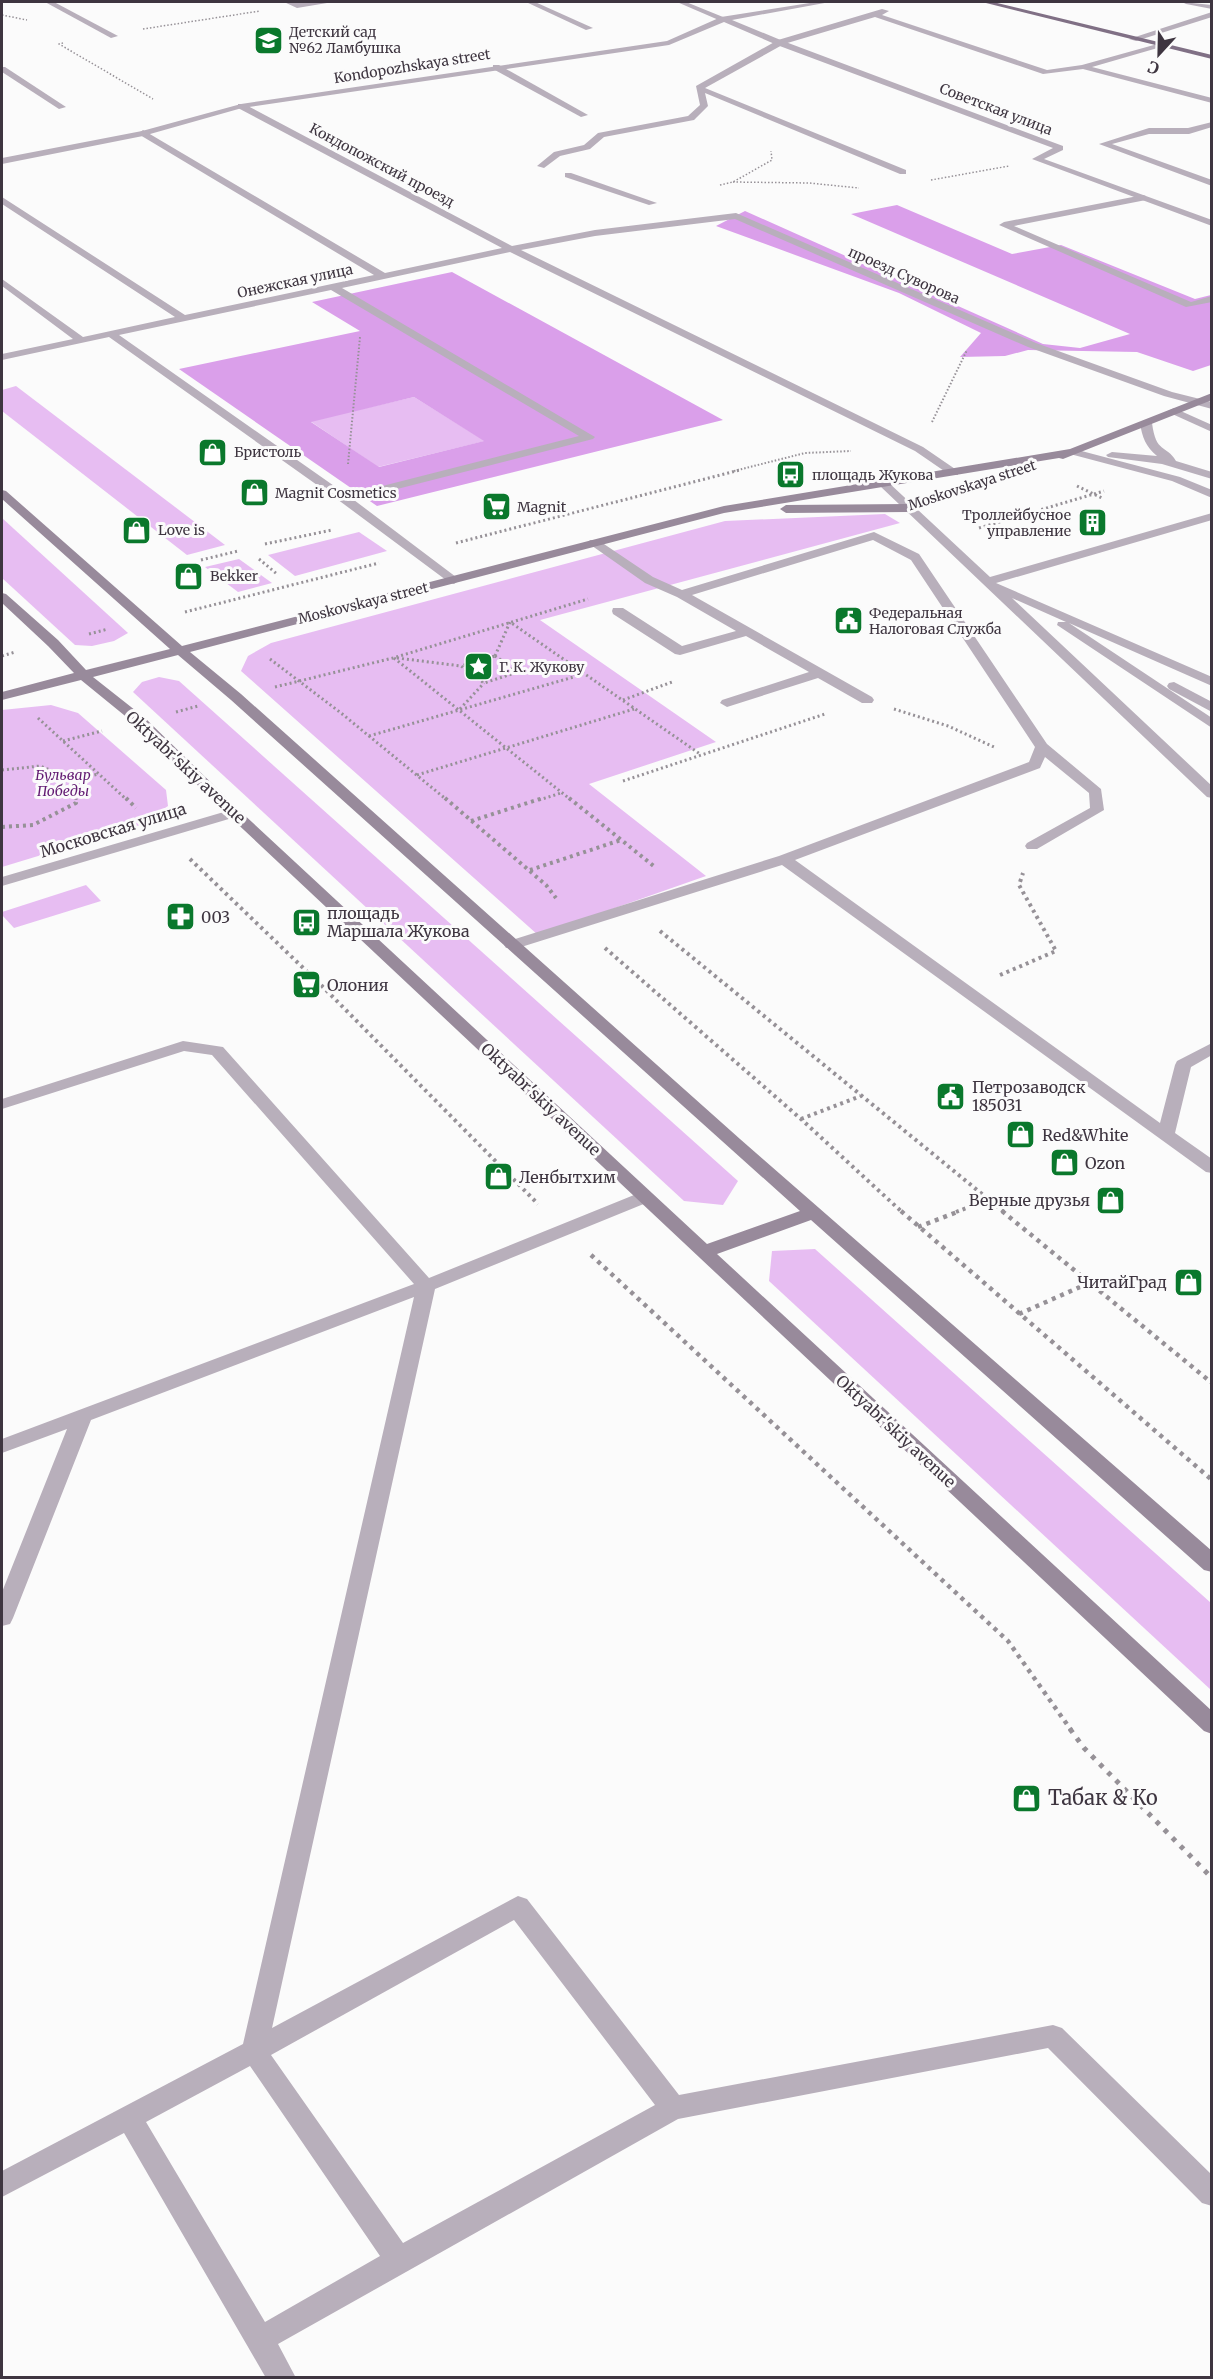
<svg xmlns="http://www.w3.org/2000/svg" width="1213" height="2379" font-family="Merriweather,serif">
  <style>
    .green { fill: #e7bdf2 }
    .forest { fill: #da9fea; fill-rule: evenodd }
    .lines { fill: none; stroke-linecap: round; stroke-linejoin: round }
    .path-far5 { stroke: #969197; stroke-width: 1.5; stroke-dasharray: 1.5 2; stroke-linecap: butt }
    .path-far4 { stroke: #969197; stroke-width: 2; stroke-dasharray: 1.5 2; stroke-linecap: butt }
    .path-far3 { stroke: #969197; stroke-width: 3; stroke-dasharray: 2 3; stroke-linecap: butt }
    .path-far2 { stroke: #969197; stroke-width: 4; stroke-dasharray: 3 4; stroke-linecap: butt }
    .path-far1 { stroke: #969197; stroke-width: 4.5; stroke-dasharray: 4 5; stroke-linecap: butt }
    .path { stroke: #969197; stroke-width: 5; stroke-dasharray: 4.5 7; stroke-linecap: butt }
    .lane { fill: #b8afbb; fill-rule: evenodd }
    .street { fill: #b8afbb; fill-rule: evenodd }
    .secondary { fill: #988a9b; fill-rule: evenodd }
    .primary { fill: #807085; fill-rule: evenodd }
    .labels { text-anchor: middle; stroke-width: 6; stroke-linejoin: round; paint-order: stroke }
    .far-poi-label { font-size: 14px; fill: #3e3540; stroke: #fbfbfb; text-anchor: start }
    .far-street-label { font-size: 14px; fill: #3e3540; stroke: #fbfbfb }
    .far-park-label { font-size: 14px; font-style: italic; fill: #621a72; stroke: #fbfbfb }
    .street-label { font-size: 16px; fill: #3e3540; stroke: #fbfbfb }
    .poi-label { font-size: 16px; fill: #3e3540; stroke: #fbfbfb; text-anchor: start }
    .near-poi-label { font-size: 20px; fill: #3e3540; stroke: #fbfbfb; text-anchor: start }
  </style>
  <rect width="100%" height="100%" fill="#fbfbfb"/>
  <!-- green -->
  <g class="green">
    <path d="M16,386L225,545L187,555L2,411V390Z"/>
    <path d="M414,397L485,441L378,467L310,421Z"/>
    <path d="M885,514L900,523L540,620L716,742L589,784L706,876L538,935L241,671L248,656L271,643L725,521Z"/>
    <path d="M2,518L128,633L114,641L92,646L75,645L2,578Z"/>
    <path d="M359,532L387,551L295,576L268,555Z"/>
    <path d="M239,559L272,583L238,592L205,567Z"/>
    <path d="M159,677L179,681L738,1181L723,1205L684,1201L133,692L142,682Z"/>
    <path d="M51,705L78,713L166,790L168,806L140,825L2,867V710Z"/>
    <path d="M86,885L101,901L14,928L2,915V912Z"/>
    <path d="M815,1249L1211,1603V1690L769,1281L772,1251Z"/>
  </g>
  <!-- forest -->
  <g class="forest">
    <path d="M897,205L1012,254L1061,245L1195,299L1211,295V365L1193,371L1137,352L1028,350L1005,356L960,357L981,333L899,293L716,226L745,211L1043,344L1080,348L1130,334L851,214Z"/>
    <path d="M452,272L723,420L377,506L179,369L360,331L312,302ZM414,397L484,441L379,467L311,422Z"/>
  </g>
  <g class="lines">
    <!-- path-far5 -->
    <g class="path-far5">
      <path d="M2,15L27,20"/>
      <path d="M143,29L260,11"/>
      <path d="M63,43L59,44L153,99"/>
      <path d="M931,180L1009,166"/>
      <path d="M733,182L809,183L859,188"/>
      <path d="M720,185L733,182L772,160L771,151"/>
    </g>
    <!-- path-far4 -->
    <g class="path-far4">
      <path d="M932,422L967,350"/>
      <path d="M348,464L360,337"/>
      <path d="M734,471L805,453L851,451"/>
    </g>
    <!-- path-far3 -->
    <g class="path-far3">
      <path d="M1077,486L1104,499"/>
      <path d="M979,528L1104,491"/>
      <path d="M456,543L740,470"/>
      <path d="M265,544L332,530"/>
      <path d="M259,559L277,574"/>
      <path d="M201,560L238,551"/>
      <path d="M185,612L379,563"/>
      <path d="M89,634L108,629"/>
      <path d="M2,656L15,652"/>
      <path d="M495,656L518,672L484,683L461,666Z"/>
      <path d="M495,656L510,622L700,754"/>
      <path d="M394,658L571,800"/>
      <path d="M397,658L461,666"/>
      <path d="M270,659L341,713L447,800"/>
      <path d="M518,672L581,674"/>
      <path d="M275,687L393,658L588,599"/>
      <path d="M623,700L672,682"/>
      <path d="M460,709L484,683"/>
      <path d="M894,709L948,726L994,747"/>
      <path d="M176,712L198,706"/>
      <path d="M38,718L127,800"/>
      <path d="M369,736L584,674"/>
      <path d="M63,741L102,731"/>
      <path d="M2,770L40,766L75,780L76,800"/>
      <path d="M417,775L634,709"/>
      <path d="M75,780L98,774"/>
      <path d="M623,781L825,714"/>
      <path d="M539,800L561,793"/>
    </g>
    <!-- path-far2 -->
    <g class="path-far2">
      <path d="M126,798L136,808"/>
      <path d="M445,798L546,885L556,898"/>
      <path d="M569,798L655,867"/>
      <path d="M471,821L543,798"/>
      <path d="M2,827L33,825L76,803V798"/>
      <path d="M190,859L324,988L538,1204"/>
      <path d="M530,870L621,840"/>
      <path d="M660,931L1004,1212"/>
      <path d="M605,948L801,1119L902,1212"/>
      <path d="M1000,975L1056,951L1019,885L1023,873"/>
      <path d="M801,1119L861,1096"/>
      <path d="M956,1212L988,1200"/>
    </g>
    <!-- path-far1 -->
    <g class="path-far1">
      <path d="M901,1211L1212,1480"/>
      <path d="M1002,1211L1212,1383"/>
      <path d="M918,1227L960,1211"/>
      <path d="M591,1255L1008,1641L1071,1730"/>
      <path d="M1019,1314L1089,1283"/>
    </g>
    <!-- path -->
    <path class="path" d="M1070,1729L1084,1748L1212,1878"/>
    <!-- lane -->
    <g class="lane">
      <path d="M45,2H54L118,36L111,38Z"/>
      <path d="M284,2H333L297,8Z"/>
      <path d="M526,2H535L593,28L586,30Z"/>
      <path d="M677,2H686L728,19L721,21Z"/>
      <path d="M1182,2L1212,5V9L1186,4Z"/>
      <path d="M882,9L889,11L882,15L1047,70L1082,65L1161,43V47L1092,67L1212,98V103L1083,69L1043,74L875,17L784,44L705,88L906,170V174H900L705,93L708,106L694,120L604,137L590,149L560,156L544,168L537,166L554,152L584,145L598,133L688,116L700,105L696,86L778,40Z"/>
      <path d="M1212,12V17L1136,41L1129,39Z"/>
      <path d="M493,65H499L588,115L581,117L493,69Z"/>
      <path d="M2,67H5L66,107L59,109L2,72Z"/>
      <path d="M238,104H244L512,246L595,230L736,213L1036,343L1172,392L1212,402V409L1164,396L1028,347L735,219L595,236L521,250L923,447L958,471V475H950L915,451L510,252L342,288L595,437L593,439L354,500L460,580L454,584L450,583L341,502L109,337L2,360V354L73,339L2,286V279L83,337L175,317L2,204V197L185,315L374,275L140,135L139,133L143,130L385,273L502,248L238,108ZM331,290L579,436L347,495L119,335Z"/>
      <path d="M1212,122V127L1189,134H1149L1112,144L1212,180V186L1099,144L1149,128H1188Z"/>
      <path d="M565,173H571L657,203L649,205L565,177Z"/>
      <path d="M1143,195L1146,196V200L1014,226L1191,302L1212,296V302L1186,307L999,225L1004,222Z"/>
      <path d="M1174,408L1212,425V432L1170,413L1168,411Z"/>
      <path d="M1146,420L1152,423C1156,454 1166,444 1176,461L1212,472V479L1162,464L1108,457L1106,455L1112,452L1157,456C1146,447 1142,437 1140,423Z"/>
      <path d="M1074,449L1180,477L1212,490V498L1172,481L1070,454L1068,452Z"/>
      <path d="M884,480L888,482L990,577L1212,513V520L996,583L1212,677V686L1069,623L1212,718V728L1057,625L1058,622H1066L1012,598L1212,786V798L1207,797L880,486L878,484Z"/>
      <path d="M874,532L919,554L1047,744L1101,789L1104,810L1037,849H1027L1025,846L1027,843L1090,808L1089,793L1045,757L1040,768L795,860L1160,1123L1175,1065L1177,1061L1212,1043V1055L1191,1067L1175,1133L1212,1159V1173L1206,1172L782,865L518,948H506L504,945L506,942L779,856L1029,762L1035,747L911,560L873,540L692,595L872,697L874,700L872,703H862L818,678L727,707L720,703L722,700L809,672L746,636L680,655L675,654L613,614L612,611L613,608H623L682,646L736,631L677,597L645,583L588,543L590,540H598L653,577L682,590Z"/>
      <path d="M1174,682L1212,702V712L1169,689L1167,686L1169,683Z"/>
      <path d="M183,1041L223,1047L429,1278L639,1193H651L654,1197L651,1201L435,1289L272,2028L518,1896L527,1899L679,2095L1053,2025L1062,2028L1212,2175V2206L1202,2203L1048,2048L678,2119L278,2344L296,2378H266L124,2133L2,2197V2171L243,2044L414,1297L91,1420L13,1618L10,1624L2,1626V1592L67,1429L2,1453V1439L414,1284L212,1055L184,1051L2,1109V1099ZM514,1920L655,2105L403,2243L271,2055ZM250,2066L380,2256L265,2322L146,2122Z"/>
    </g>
    <!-- street -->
    <g class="street">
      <path d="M816,2H830L732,20L783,41L1063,146V150L1044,159L1212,220V226L1032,159L1053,148L777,45L724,22L669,45L242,108L143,136L2,164V158L142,131L241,104L667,41L721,17Z"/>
      <path d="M234,809L241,813L239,816L2,886V877Z"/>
    </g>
    <!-- secondary -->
    <g class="secondary">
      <path d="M1212,393V400L1063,459L1059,458L724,513L190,652L241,694L740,1139L1212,1551V1572L1204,1570L811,1220L717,1254L1212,1711V1734L1204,1731L229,816L135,724L81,680L2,700V692L74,673L48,646L2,603V593L6,594L58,640L86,670L170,649L2,499V490L6,491L182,646L724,506L1070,449ZM178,655L231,700L800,1211L707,1244L239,810L145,718L93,677Z"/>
      <path d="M1016,469L1020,470V474L908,512L786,513L780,509L786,505L907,504Z"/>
    </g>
    <!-- primary -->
    <path class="primary" d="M982,2H993L1212,55V59Z"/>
  </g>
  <!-- icons -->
  <defs>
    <symbol id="school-square" viewBox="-11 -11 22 22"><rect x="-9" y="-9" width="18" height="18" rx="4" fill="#0a782c" stroke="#fbfbfb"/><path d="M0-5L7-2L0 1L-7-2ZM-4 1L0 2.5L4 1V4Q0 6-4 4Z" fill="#fff"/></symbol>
    <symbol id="shop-square" viewBox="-11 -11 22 22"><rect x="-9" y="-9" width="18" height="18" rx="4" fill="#0a782c" stroke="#fbfbfb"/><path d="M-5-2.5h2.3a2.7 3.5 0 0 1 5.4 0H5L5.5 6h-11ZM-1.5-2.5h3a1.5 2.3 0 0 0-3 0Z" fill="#fff"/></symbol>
    <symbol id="bus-square" viewBox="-11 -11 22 22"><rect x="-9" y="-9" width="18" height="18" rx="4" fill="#0a782c" stroke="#fbfbfb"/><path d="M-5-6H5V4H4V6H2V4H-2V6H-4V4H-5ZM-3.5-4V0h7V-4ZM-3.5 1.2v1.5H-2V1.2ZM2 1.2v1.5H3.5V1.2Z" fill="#fff"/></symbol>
    <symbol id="supermarket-square" viewBox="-11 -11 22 22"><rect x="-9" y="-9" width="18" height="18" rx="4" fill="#0a782c" stroke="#fbfbfb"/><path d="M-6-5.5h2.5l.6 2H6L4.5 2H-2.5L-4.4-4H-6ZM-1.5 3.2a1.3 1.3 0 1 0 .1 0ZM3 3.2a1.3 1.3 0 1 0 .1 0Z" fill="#fff"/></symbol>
    <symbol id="building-square" viewBox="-11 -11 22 22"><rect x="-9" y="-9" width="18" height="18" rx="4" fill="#0a782c" stroke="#fbfbfb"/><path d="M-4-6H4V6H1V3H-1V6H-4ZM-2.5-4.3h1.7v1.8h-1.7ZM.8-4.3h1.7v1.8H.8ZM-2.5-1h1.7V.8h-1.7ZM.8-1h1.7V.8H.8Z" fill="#fff"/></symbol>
    <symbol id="civic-square" viewBox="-11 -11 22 22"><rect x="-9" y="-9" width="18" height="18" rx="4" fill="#0a782c" stroke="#fbfbfb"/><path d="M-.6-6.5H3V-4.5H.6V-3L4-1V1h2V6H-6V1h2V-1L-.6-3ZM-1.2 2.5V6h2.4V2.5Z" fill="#fff"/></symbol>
    <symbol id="sight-square" viewBox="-11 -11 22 22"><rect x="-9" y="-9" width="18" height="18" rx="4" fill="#0a782c" stroke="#fbfbfb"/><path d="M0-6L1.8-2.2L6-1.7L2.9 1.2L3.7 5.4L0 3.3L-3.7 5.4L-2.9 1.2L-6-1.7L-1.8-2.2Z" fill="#fff"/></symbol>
    <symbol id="pharmacy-square" viewBox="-11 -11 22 22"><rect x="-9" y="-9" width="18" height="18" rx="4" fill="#0a782c" stroke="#fbfbfb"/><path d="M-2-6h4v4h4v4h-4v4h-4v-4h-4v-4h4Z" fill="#fff"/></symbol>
  </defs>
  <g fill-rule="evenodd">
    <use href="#school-square" x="252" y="24" width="33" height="33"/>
    <use href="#shop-square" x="196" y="436" width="33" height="33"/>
    <use href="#bus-square" x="774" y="458" width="33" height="33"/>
    <use href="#shop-square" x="238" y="476" width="33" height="33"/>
    <use href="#supermarket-square" x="480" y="490" width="33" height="33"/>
    <use href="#building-square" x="1076" y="506" width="33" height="33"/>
    <use href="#shop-square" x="120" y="514" width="33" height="33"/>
    <use href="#shop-square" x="172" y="560" width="33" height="33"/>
    <use href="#civic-square" x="832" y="604" width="33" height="33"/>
    <use href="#sight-square" x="462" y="650" width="33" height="33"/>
    <use href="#pharmacy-square" x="164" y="900" width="33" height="33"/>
    <use href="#bus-square" x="290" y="906" width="33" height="33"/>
    <use href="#supermarket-square" x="290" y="968" width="33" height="33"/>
    <use href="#civic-square" x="934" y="1080" width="33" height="33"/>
    <use href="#shop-square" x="1004" y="1118" width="33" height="33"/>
    <use href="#shop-square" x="1048" y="1146" width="33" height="33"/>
    <use href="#shop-square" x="482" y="1160" width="33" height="33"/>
    <use href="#shop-square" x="1094" y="1184" width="33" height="33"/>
    <use href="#shop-square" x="1172" y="1266" width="33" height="33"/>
    <use href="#shop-square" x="1010" y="1782" width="33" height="33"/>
  </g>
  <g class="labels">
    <!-- far-poi labels -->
    <g class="far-poi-label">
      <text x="289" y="37">Детский сад<tspan x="289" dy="16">№62 Ламбушка</tspan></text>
      <text x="234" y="457">Бристоль</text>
      <text x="812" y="480">площадь Жукова</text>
      <text x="275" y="498">Magnit Cosmetics</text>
      <text x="517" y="512">Magnit</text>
      <text x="1071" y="520" text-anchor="end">Троллейбусное<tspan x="1071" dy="16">управление</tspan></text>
      <text x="158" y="535">Love is</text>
      <text x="210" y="581">Bekker</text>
      <text x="869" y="618">Федеральная<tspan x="869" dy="16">Налоговая Служба</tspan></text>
      <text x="499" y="672">Г. К. Жукову</text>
    </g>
    <!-- far-street labels -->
    <g class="far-street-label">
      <text transform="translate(412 66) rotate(-9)" y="5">Kondopozhskaya street</text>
      <text transform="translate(996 109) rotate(21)" y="5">Советская улица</text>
      <text transform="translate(382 165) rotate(28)" y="5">Кондопожский проезд</text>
      <text transform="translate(904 275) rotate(24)" y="5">проезд Суворова</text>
      <text transform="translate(295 281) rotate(-12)" y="5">Онежская улица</text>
      <text transform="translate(972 485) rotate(-18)" y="5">Moskovskaya street</text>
      <text transform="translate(363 603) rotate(-14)" y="5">Moskovskaya street</text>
    </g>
    <!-- far-park labels -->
    <g class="far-park-label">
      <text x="63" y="780">Бульвар<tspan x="63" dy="16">Победы</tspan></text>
    </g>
    <!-- street labels -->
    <g class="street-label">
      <text transform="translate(186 767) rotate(43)" y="6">Oktyabr'skiy avenue</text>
      <text transform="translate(113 830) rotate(-17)" y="6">Московская улица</text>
      <text transform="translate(541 1099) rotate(43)" y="6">Oktyabr'skiy avenue</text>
      <text transform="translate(896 1431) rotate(43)" y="6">Oktyabr'skiy avenue</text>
    </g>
    <!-- poi labels -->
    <g class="poi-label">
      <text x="327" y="919">площадь<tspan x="327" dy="18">Маршала Жукова</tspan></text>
      <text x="201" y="923">003</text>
      <text x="327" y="991">Олония</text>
      <text x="972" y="1093">Петрозаводск<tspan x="972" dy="18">185031</tspan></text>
      <text x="1042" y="1141">Red&amp;White</text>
      <text x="1085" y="1169">Ozon</text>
      <text x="519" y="1183">Ленбытхим</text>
      <text x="1090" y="1206" text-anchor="end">Верные друзья</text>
      <text x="1167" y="1288" text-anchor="end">ЧитайГрад</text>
    </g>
    <!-- near-poi labels -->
    <g class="near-poi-label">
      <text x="1048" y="1805">Табак &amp; Ко</text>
    </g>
  </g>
  <!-- border -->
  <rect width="1213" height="2379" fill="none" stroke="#3e3540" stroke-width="6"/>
  <!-- north arrow -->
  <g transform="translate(1159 54) rotate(202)" stroke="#fbfbfb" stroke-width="4.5" paint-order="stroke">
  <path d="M0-4.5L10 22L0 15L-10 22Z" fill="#3e3540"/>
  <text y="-9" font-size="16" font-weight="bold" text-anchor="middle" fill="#3e3540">С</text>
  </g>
</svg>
